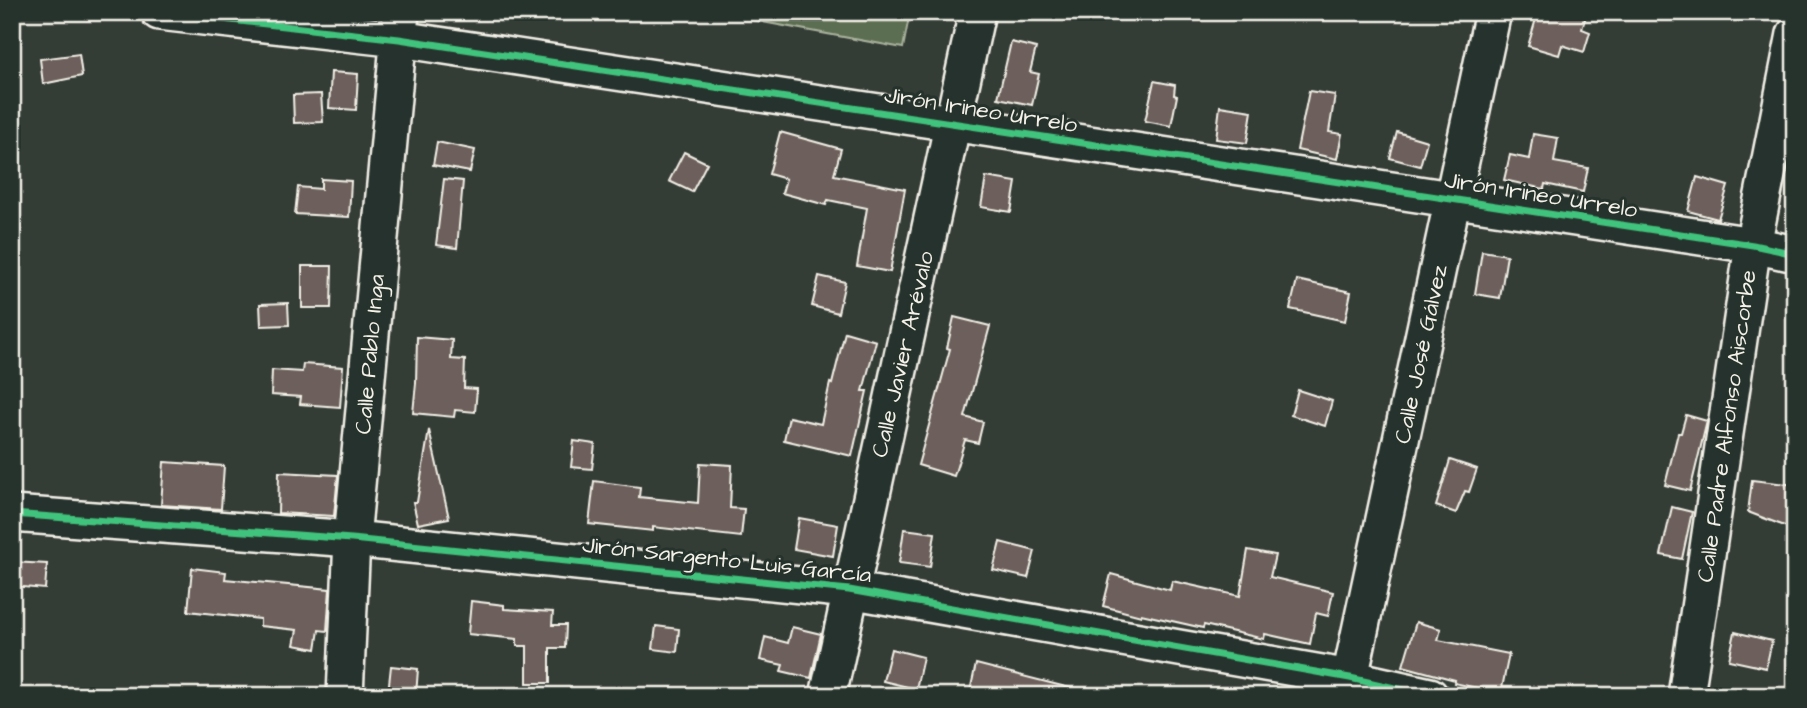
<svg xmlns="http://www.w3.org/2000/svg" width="1807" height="708" font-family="'Architects Daughter',sans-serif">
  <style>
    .green { fill: #5b6e51; stroke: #a8b09c; stroke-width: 2 }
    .building { fill: #6d615c; stroke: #f4f1e8; stroke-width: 2 }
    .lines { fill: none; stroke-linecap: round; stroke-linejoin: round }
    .minor-casing { stroke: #f4f1e8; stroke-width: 40 }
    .minor { stroke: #26332d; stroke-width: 35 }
    .cycleway-casing { stroke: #26332d; stroke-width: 11 }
    .cycleway { stroke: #40c37c; stroke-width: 7 }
    .labels { text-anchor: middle; stroke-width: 6; stroke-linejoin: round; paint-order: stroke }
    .street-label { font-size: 23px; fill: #f4f1e8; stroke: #26332d }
  </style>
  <rect width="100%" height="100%" fill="#343c36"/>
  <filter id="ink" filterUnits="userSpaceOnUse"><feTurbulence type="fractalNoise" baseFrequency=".0143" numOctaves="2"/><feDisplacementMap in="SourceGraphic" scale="14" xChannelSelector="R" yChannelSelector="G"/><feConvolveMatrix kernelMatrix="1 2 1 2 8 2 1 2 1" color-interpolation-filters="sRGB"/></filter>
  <g filter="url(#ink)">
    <!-- green -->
    <path class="green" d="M754,12H910L903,48L752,20Z"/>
    <!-- building -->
    <g class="building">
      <path d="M1538,12H1587L1582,29L1590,32L1584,52L1562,45L1559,55L1528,46Z"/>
      <path d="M1011,42L1036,48L1030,72L1039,74L1032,105L998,98Z"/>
      <path d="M79,54L82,76L43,84L40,59Z"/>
      <path d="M331,72L358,74L356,110L329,108Z"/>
      <path d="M1154,81L1175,85L1174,95L1177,96L1171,126L1145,121Z"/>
      <path d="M1309,91L1335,95L1329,132L1342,134L1337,159L1297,150Z"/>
      <path d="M321,94L323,122L294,123L293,95Z"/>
      <path d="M1220,106L1252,111L1247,143L1216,139Z"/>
      <path d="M780,132L841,149L834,175L905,189L890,272L857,266L867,208L828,200L826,205L782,193L786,179L769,174Z"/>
      <path d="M1397,132L1427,141L1420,166L1390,158Z"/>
      <path d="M1533,134L1558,138L1554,162L1588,168L1583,192L1545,184L1544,189L1504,180L1510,155L1529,159Z"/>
      <path d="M437,142L475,150L470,172L433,165Z"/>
      <path d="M684,152L707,163L692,192L669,181Z"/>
      <path d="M986,177L1016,182L1011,212L981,207Z"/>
      <path d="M1697,177L1728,186L1718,219L1688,211Z"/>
      <path d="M321,179L351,181L349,217L295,214L298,187L321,189Z"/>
      <path d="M444,179L463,181L457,248L436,245Z"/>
      <path d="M1482,251L1507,255L1500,298L1475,294Z"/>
      <path d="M302,266H332L331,308H302Z"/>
      <path d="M819,276L845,282L838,313L812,306Z"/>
      <path d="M1297,280L1351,292L1345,321L1290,309Z"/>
      <path d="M288,303L289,325L261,326L260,304Z"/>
      <path d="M954,317L990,326L965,417L983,422L978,443L965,440L954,476L918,465L950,349L947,348Z"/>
      <path d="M845,332L876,341L863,391H867L852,456L784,440L789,417L821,424L830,383L832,384Z"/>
      <path d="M417,337L452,340L451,359L465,360L464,388L477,389L475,412L455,410L454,417L413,413L416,383Z"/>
      <path d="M303,364L343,367L340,407L300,404L301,397L271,395L272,370L302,372Z"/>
      <path d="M1298,390L1332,401L1325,426L1291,415Z"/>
      <path d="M1686,415L1707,421L1690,491L1665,485L1678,433H1681Z"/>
      <path d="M429,430L449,518L418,524L413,502H417Z"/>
      <path d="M574,441L595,444L592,469L571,467Z"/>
      <path d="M1450,460L1477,469L1469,492L1465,491L1456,513L1436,506Z"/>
      <path d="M164,462L224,466L221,509L161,505Z"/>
      <path d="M700,463L732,465L730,508L744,509L741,537L653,527V531L589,524L594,481L640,487L639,497L698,503Z"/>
      <path d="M279,472L338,475L334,516L278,513Z"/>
      <path d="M1752,480L1795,485V530L1748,512Z"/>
      <path d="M1672,507L1692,512L1682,559L1661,555Z"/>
      <path d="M799,518L838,525L833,556L794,549Z"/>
      <path d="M904,529L935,533L930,567L899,563Z"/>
      <path d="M1000,542L1035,551L1028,578L993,570Z"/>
      <path d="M1248,550L1275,555L1270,577L1333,592L1328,616L1316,613L1310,644L1265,634L1264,639L1204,625L1203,628L1141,614V616L1103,606L1111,574L1170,590L1172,581L1240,596Z"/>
      <path d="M12,562L47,564L45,589L12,586Z"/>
      <path d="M192,568L226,572L225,579L330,589L327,631L319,630L316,649L294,645L297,630L260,626V619L188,611Z"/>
      <path d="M471,601L504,605V609L553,612L552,625H566L565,648H550V683H527V646H517V639L468,634Z"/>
      <path d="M1416,622L1441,629L1438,640L1509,654L1501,693L1454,683L1455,680L1403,666Z"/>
      <path d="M656,626L679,629L677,652L653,649Z"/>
      <path d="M792,627L821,634L811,678L781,671L783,665L760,660L765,637L788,643Z"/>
      <path d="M1735,632L1772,641L1766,668L1729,660Z"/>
      <path d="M891,649L923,657L916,689L883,681Z"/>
      <path d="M976,664L1070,688L1069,696H969Z"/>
      <path d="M391,666L418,669L416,696L388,693Z"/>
    </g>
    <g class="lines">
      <defs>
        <g id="minor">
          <path d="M159,12L399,39L1753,245L1795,254"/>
          <path d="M12,514L352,539L849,590L1350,678L1430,696"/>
          <path d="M345,696L352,539L401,12"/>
          <path d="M828,696L977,12"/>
          <path d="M1346,696L1493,12"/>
          <path d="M1686,696L1753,245L1795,34"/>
        </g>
      </defs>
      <!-- minor casing -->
      <use href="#minor" class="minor-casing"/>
      <!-- minor -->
      <use href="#minor" class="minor"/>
      <defs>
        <g id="cycleway">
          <path d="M159,12L399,39L1753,245L1795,254"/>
          <path d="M12,514L352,539L849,590L1350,678L1430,696"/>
        </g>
      </defs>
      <!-- cycleway casing -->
      <use href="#cycleway" class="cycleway-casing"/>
      <!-- cycleway -->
      <use href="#cycleway" class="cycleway"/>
    </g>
  </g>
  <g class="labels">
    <!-- street labels -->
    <g class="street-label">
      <text transform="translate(981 109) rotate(9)" y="8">Jirón Irineo Urrelo</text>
      <text transform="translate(1541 194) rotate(9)" y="8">Jirón Irineo Urrelo</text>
      <text transform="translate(369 354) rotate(-85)" y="8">Calle Pablo Inga</text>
      <text transform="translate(902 354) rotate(-77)" y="8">Calle Javier Arévalo</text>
      <text transform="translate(1420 354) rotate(-78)" y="8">Calle José Gálvez</text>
      <text transform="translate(1726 426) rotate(-82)" y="8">Calle Padre Alfonso Aiscorbe</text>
      <text transform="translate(727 559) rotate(6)" y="8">Jirón Sargento Luis García</text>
    </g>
  </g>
  <!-- margin -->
  <rect width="1807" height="708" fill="none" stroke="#26332d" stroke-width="42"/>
  <rect x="21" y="21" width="1765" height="666" fill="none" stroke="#f4f1e8" stroke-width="2.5" filter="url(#ink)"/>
</svg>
